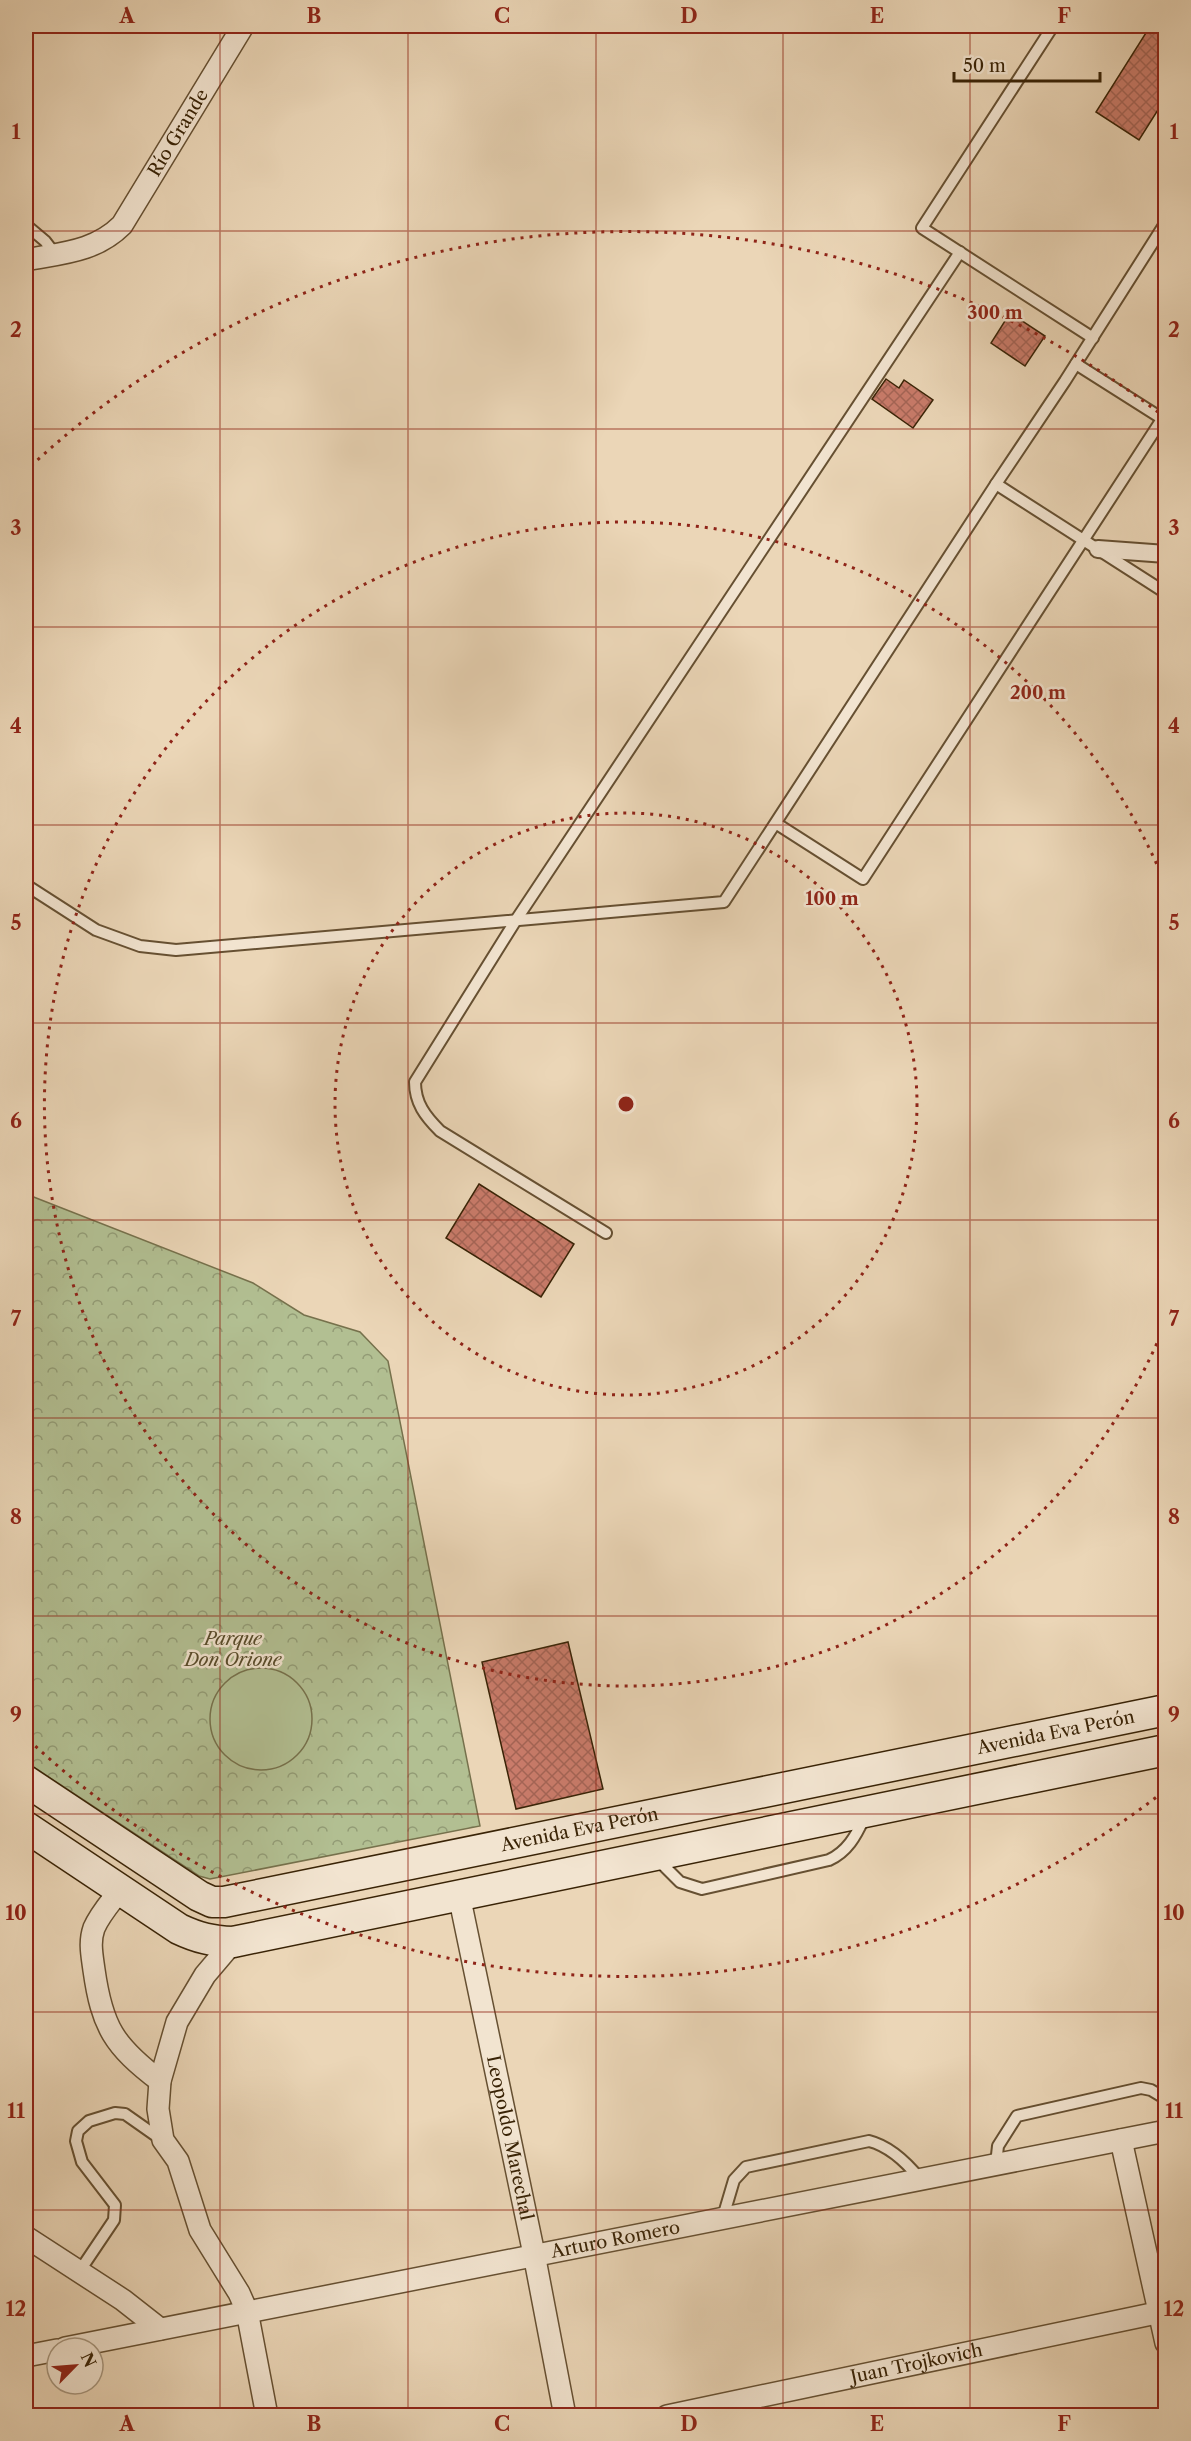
<svg xmlns="http://www.w3.org/2000/svg" width="1191" height="2441" font-family="'Libre Caslon Text',serif">
  <style>
    .forest { fill: url(#forest-crowns); stroke: #76714c; stroke-width: 1.5 }
    .pitch { fill: #b2bf92; stroke: #76714c; stroke-width: 1.5 }
    .building { fill: url(#building-cross-hatch); stroke: #392306; stroke-width: 1.5 }
    .lines { fill: none; stroke-linecap: round; stroke-linejoin: round }
    .service-casing { stroke: #665032; stroke-width: 14 }
    .pedestrian-casing { stroke: #665032; stroke-width: 20 }
    .minor-casing { stroke: #665032; stroke-width: 24 }
    .secondary-casing { stroke: #392306; stroke-width: 33 }
    .service { stroke: #f2e4d0; stroke-width: 10 }
    .pedestrian { stroke: #f2e4d0; stroke-width: 16 }
    .minor { stroke: #f2e4d0; stroke-width: 21 }
    .secondary { stroke: #f2e4d0; stroke-width: 30 }
    .grid { fill: none; stroke: #8f2418; stroke-width: 1.5; stroke-opacity: 0.55 }
    .ring { fill: none; stroke: #8f2418; stroke-width: 3; stroke-dasharray: 3 6 }
    .labels { text-anchor: middle; stroke-width: 5; stroke-linejoin: round; paint-order: stroke }
    .street-label { font-size: 18px; fill: #392306; stroke: #f2e4d0 }
    .park-label { font-size: 18px; font-style: italic; fill: #574a29; stroke: #f2e4d0 }
    .centre { fill: #8f2418; stroke: #f2e4d0; stroke-width: 3 }
    .ring-label { font-size: 18px; text-anchor: middle; font-weight: bold; fill: #8f2418; stroke: #f2e4d0; stroke-width: 5; stroke-linejoin: round; paint-order: stroke }
    .neatline { fill: none; stroke: #8f2418; stroke-width: 2 }
    .grid-label { font-size: 20px; text-anchor: middle; font-weight: bold; fill: #8f2418 }
  </style>
  <defs>
    <pattern id="forest-crowns" width="20" height="18" patternUnits="userSpaceOnUse" patternTransform="scale(1.5)"><rect width="20" height="18" fill="#b2bf92"/><path d="M2 6a3 3 0 1 1 6 0M12 15a3 3 0 1 1 6 0" fill="none" stroke="#929b75"/></pattern>
    <pattern id="building-cross-hatch" width="8" height="8" patternUnits="userSpaceOnUse" patternTransform="scale(1.5)"><rect width="8" height="8" fill="#c97b6a"/><path d="M0 0l8 8M0 8l8-8" fill="none" stroke="#a46455"/></pattern>
  </defs>
  <rect width="100%" height="100%" fill="#ebd6b7"/>
  <filter id="stains"><feTurbulence type="fractalNoise" baseFrequency=".00333" numOctaves="4"/><feColorMatrix values="0 0 0 0 .2 0 0 0 0 .09 0 0 0 0 .02 0 0 0 .5 -.17"/></filter>
  <radialGradient id="worn" r=".72"><stop offset=".6" stop-color="#630" stop-opacity="0"/><stop offset="1" stop-color="#630" stop-opacity=".3"/></radialGradient>
  <!-- forest -->
  <path class="forest" d="M26,1194L253,1283L304,1315L360,1332L388,1361L480,1826L210,1879L199,1876L26,1762Z"/>
  <!-- pitch -->
  <circle class="pitch" cx="261" cy="1719" r="51"/>
  <!-- building -->
  <g class="building">
    <path d="M1149,28L1166,39V108L1161,105L1139,140L1096,112Z"/>
    <path d="M1010,313L1045,336L1025,366L991,343Z"/>
    <path d="M886,379L899,388L904,380L933,400L913,428L872,399Z"/>
    <path d="M479,1184L574,1244L541,1297L446,1238Z"/>
    <path d="M568,1642L603,1789L516,1809L482,1662Z"/>
  </g>
  <g class="lines">
    <defs>
      <g id="service">
        <path d="M1053,26L922,228L1093,338"/>
        <path d="M26,225L45,241L55,254"/>
        <path d="M1076,364L1166,421"/>
        <path d="M996,484L1166,593"/>
        <path d="M777,824L863,879L1166,413"/>
        <path d="M26,885L96,930L140,946L176,950L724,902L996,484L1065,381L1166,222"/>
        <path d="M606,1233L440,1131C425,1116 415,1103 415,1082L516,920L960,252"/>
        <path d="M657,1859L680,1882L702,1889L829,1860C847,1852 856,1836 864,1818"/>
        <path d="M996,2164L998,2146L1017,2116L1141,2088L1151,2090L1166,2099"/>
        <path d="M723,2217L734,2180L746,2167L869,2141C889,2146 907,2163 920,2179"/>
        <path d="M79,2272L114,2220L115,2205L82,2162L76,2141L78,2131L89,2121L115,2113L125,2114L162,2140"/>
      </g>
      <path id="pedestrian" d="M1098,549L1166,554"/>
      <g id="minor">
        <path id="s1" d="M26,260C61,253 95,252 122,225L243,26"/>
        <path d="M120,1890C111,1902 100,1914 94,1928C89,1942 92,1955 94,1970C102,2027 114,2046 160,2081"/>
        <path id="s2" d="M459,1895L534,2254L565,2416"/>
        <path d="M233,1942L205,1975L177,2022L160,2081L158,2109L163,2140L178,2161L200,2230L239,2293L247,2311L267,2416"/>
        <path d="M1121,2140L1166,2343"/>
        <path d="M26,2237L123,2300L160,2329"/>
        <path id="s3" d="M65,2348L1166,2131"/>
        <path d="M26,2356L57,2350"/>
        <path id="s4" d="M667,2416L1166,2311"/>
      </g>
      <g id="secondary">
        <path id="s5" d="M26,1781L199,1896L212,1902H224L1166,1710"/>
        <path d="M26,1827L179,1929C198,1938 212,1941 233,1942L1166,1750"/>
      </g>
    </defs>
    <!-- service casing -->
    <use href="#service" class="service-casing"/>
    <!-- pedestrian casing -->
    <use href="#pedestrian" class="pedestrian-casing"/>
    <!-- minor casing -->
    <use href="#minor" class="minor-casing"/>
    <!-- secondary casing -->
    <use href="#secondary" class="secondary-casing"/>
    <!-- service -->
    <use href="#service" class="service"/>
    <!-- pedestrian -->
    <use href="#pedestrian" class="pedestrian"/>
    <!-- minor -->
    <use href="#minor" class="minor"/>
    <!-- secondary -->
    <use href="#secondary" class="secondary"/>
  </g>
  <!-- grid -->
  <path class="grid" d="M220,26V2416M408,26V2416M596,26V2416M783,26V2416M970,26V2416M26,231H1166M26,429H1166M26,627H1166M26,825H1166M26,1023H1166M26,1220H1166M26,1418H1166M26,1616H1166M26,1814H1166M26,2012H1166M26,2210H1166"/>
  <!-- distance rings -->
  <g class="ring">
    <circle cx="626" cy="1104" r="291"/>
    <path d="M1164 1327A582 582 0 1 1 1164 881"/>
    <path d="M1163 1792A873 873 0 0 1 31 1742M31 466A873 873 0 0 1 1163 416"/>
  </g>
  <g class="labels">
    <!-- street labels -->
    <g class="street-label">
      <text dy="6" stroke="none"><textPath href="#s1" startOffset="212">Río Grande</textPath></text>
      <text dy="6" stroke="none"><textPath href="#s5" startOffset="1083">Avenida Eva Perón</textPath></text>
      <text dy="6" stroke="none"><textPath href="#s5" startOffset="597">Avenida Eva Perón</textPath></text>
      <text dy="6" stroke="none"><textPath href="#s2" startOffset="248">Leopoldo Marechal</textPath></text>
      <text dy="6" stroke="none"><textPath href="#s3" startOffset="561">Arturo Romero</textPath></text>
      <text dy="6" stroke="none"><textPath href="#s4" startOffset="255">Juan Trojkovich</textPath></text>
    </g>
    <!-- park labels -->
    <g class="park-label">
      <text x="233" y="1645">Parque<tspan x="233" dy="21">Don Orione</tspan></text>
    </g>
  </g>
  <circle cx="626" cy="1104" r="9" class="centre"/>
  <g class="ring-label">
    <text x="995" y="319">300 m</text>
    <text x="1038" y="699">200 m</text>
    <text x="832" y="905">100 m</text>
  </g>
  <!-- margin -->
  <rect width="1191" height="2441" fill="none" stroke="#ebd6b7" stroke-width="66"/>
  <!-- north arrow -->
  <g transform="translate(75 2366) rotate(65)"><circle r="28" fill="#f2e4d0" stroke="#a8977f" stroke-width="1.5"/>
  <path d="M0-4.5L10 22L0 15L-10 22Z" fill="#8f2418"/>
  <text y="-9" font-size="16" font-weight="bold" text-anchor="middle" fill="#392306">N</text>
  </g>
  <!-- scale -->
  <path d="M954 72v9h146v-9" fill="none" stroke="#392306" stroke-width="3"/>
  <text x="963" y="72" font-size="18" fill="#392306" stroke="#f2e4d0" stroke-width="4.5" paint-order="stroke">50 m</text>
  <rect x="33" y="33" width="1125" height="2375" class="neatline"/>
  <g class="grid-label">
    <text x="127" y="23">A</text>
    <text x="314" y="23">B</text>
    <text x="502" y="23">C</text>
    <text x="689" y="23">D</text>
    <text x="877" y="23">E</text>
    <text x="1064" y="23">F</text>
    <text x="16" y="139">1</text>
    <text x="1174" y="139">1</text>
    <text x="16" y="337">2</text>
    <text x="1174" y="337">2</text>
    <text x="16" y="535">3</text>
    <text x="1174" y="535">3</text>
    <text x="16" y="733">4</text>
    <text x="1174" y="733">4</text>
    <text x="16" y="930">5</text>
    <text x="1174" y="930">5</text>
    <text x="16" y="1128">6</text>
    <text x="1174" y="1128">6</text>
    <text x="16" y="1326">7</text>
    <text x="1174" y="1326">7</text>
    <text x="16" y="1524">8</text>
    <text x="1174" y="1524">8</text>
    <text x="16" y="1722">9</text>
    <text x="1174" y="1722">9</text>
    <text x="16" y="1920">10</text>
    <text x="1174" y="1920">10</text>
    <text x="16" y="2118">11</text>
    <text x="1174" y="2118">11</text>
    <text x="16" y="2316">12</text>
    <text x="1174" y="2316">12</text>
    <text x="127" y="2431">A</text>
    <text x="314" y="2431">B</text>
    <text x="502" y="2431">C</text>
    <text x="689" y="2431">D</text>
    <text x="877" y="2431">E</text>
    <text x="1064" y="2431">F</text>
  </g>
  <rect width="100%" height="100%" filter="url(#stains)"/>
  <rect width="100%" height="100%" fill="url(#worn)"/>
</svg>
